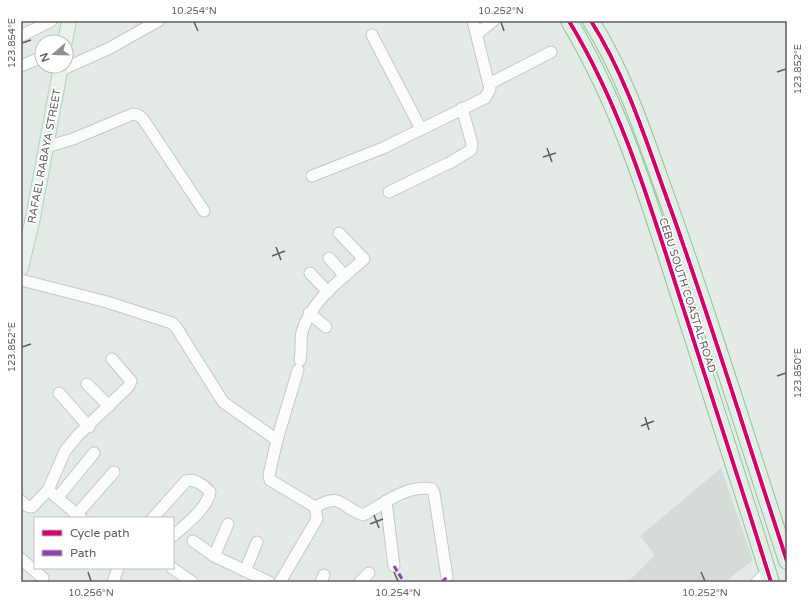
<svg xmlns="http://www.w3.org/2000/svg" width="808" height="603" viewBox="0 0 808 603" font-family="'Varela Round',sans-serif">
<style>
.industrial{fill:#d5dcd8}
.lines{fill:none;stroke-linecap:round;stroke-linejoin:round}
.minor-casing{stroke:#c6c7c7;stroke-width:13}
.major-casing{stroke:#b1d4bd;stroke-width:16}
.highway-casing{stroke:#92c2a0;stroke-width:18}
.minor{stroke:#fbfcfb;stroke-width:11}
.major{stroke:#e7f2eb;stroke-width:14}
.highway{stroke:#e0eee4;stroke-width:16}
.quiet{stroke:#8e44ad;stroke-width:3;stroke-dasharray:6 3;stroke-linecap:butt}
.cycleway-casing{stroke:#fff;stroke-width:6}
.cycleway{stroke:#d6006c;stroke-width:4}
.ticks{fill:none;stroke:#635a62;stroke-width:1.5}
.labels{text-anchor:middle;stroke-width:3.5;stroke-linejoin:round;paint-order:stroke}
.street-label{font-size:11px;fill:#635a62;stroke:#fff}
.neatline{fill:none;stroke:#635a62;stroke-width:1.5}
.ticks-label{font-size:10px;text-anchor:middle;fill:#635a62}
</style>
<rect width="100%" height="100%" fill="#e4ebe7"/>
<!-- industrial -->
<path class="industrial" d="M 721,468 L 753,560 L 725,582 L 629,581 L 655,555 L 640,536 Z"/>
<g class="lines">
<defs>
<g id="minor">
<path d="M 477,34 L 493,21"/>
<path d="M 372,35 L 421,129"/>
<path d="M 21,36 L 51,21"/>
<path d="M 21,66 L 42,57"/>
<path d="M 61,70 L 110,48 L 158,21"/>
<path d="M 489,84 L 551,52"/>
<path d="M 46,147 L 73,139 L 133,114 L 138,115 L 143,119 L 204,211"/>
<path d="M 312,176 L 383,148 L 485,98 L 490,89 L 473,21"/>
<path d="M 389,192 L 451,162 L 471,150 L 472,144 L 462,108"/>
<path d="M 329,258 L 345,276"/>
<path d="M 310,273 L 328,292"/>
<path d="M 21,280 L 107,302 L 172,323 L 176,327 L 223,402 L 277,440"/>
<path d="M 309,313 L 326,327"/>
<path d="M 300,360 C 302,351 300,341 302,332 C 312,299 340,281 364,259 L 339,233"/>
<path d="M 298,370 L 277,440 L 269,475 L 270,480 L 315,507 C 342,492 339,506 363,515 C 384,504 407,484 432,489 L 434,493 L 447,577"/>
<path d="M 87,384 L 109,406"/>
<path d="M 59,393 L 89,427"/>
<path d="M 53,494 L 81,518"/>
<path d="M 58,497 L 94,453"/>
<path d="M 21,501 L 27,506 L 32,507 L 48,490 L 65,451 L 78,435 L 129,386 L 131,381 L 112,359"/>
<path d="M 386,501 L 394,566"/>
<path d="M 77,514 L 114,472"/>
<path d="M 153,518 L 186,481 C 194,478 204,485 210,492 C 207,509 185,525 173,536"/>
<path d="M 193,541 L 214,556 L 269,582"/>
<path d="M 214,556 L 228,524"/>
<path d="M 21,559 L 43,578"/>
<path d="M 172,568 L 192,582"/>
<path d="M 245,571 L 257,542"/>
<path d="M 113,582 L 118,568"/>
<path d="M 280,582 L 317,519 L 315,507"/>
<path d="M 321,582 L 324,575"/>
<path d="M 360,582 L 369,573"/>
<path d="M 757,582 L 768,571"/>
</g>
<g id="major">
<path d="M 65,42 L 69,21"/>
<path d="M 21,268 L 33,218 L 61,66"/>
</g>
<g id="highway">
<path d="M 569,21 C 620,105 649,201 679,295 C 710,390 741,486 771,582"/>
<path d="M 591,21 C 627,78 647,144 670,207 C 712,324 748,443 787,561"/>
</g>
</defs>
<!-- minor casing -->
<use href="#minor" class="minor-casing"/>
<!-- major casing -->
<use href="#major" class="major-casing"/>
<!-- highway casing -->
<use href="#highway" class="highway-casing"/>
<!-- minor -->
<use href="#minor" class="minor"/>
<!-- major -->
<use href="#major" class="major"/>
<!-- highway -->
<use href="#highway" class="highway"/>
<!-- quiet -->
<g class="quiet">
<path d="M 394,566 L 404,582"/>
<path d="M 442,582 L 447,577"/>
</g>
<defs>
<g id="cycleway">
<path d="M 569,21 C 620,105 649,201 679,295 C 710,390 741,486 771,582"/>
<path d="M 591,21 C 627,78 647,144 670,207 C 712,324 748,443 787,561"/>
</g>
</defs>
<!-- cycleway casing -->
<use href="#cycleway" class="cycleway-casing"/>
<!-- cycleway -->
<use href="#cycleway" class="cycleway"/>
</g>
<!-- ticks -->
<path class="ticks" d="M 194,22 L 198,31M 501,22 L 504,31M 22,43 L 31,40M 777,72 L 786,69M 547,148 L 552,162M 543,157 L 556,153M 276,247 L 281,260M 272,256 L 285,251M 22,347 L 31,344M 777,376 L 786,373M 645,417 L 649,430M 641,426 L 654,421M 374,515 L 379,528M 370,524 L 383,519M 88,572 L 91,581M 394,572 L 398,581M 701,572 L 705,581"/>
<g class="labels">
<!-- street labels -->
<g class="street-label">
<text transform="translate(44 156) rotate(-79)" y="4">RAFAEL RABAYA STREET</text>
<text transform="translate(688 295) rotate(72)" y="4">CEBU SOUTH COASTAL ROAD</text>
</g>
</g>
<!-- border -->
<rect width="808" height="603" fill="none" stroke="#ffffff" stroke-width="44"/>
<!-- legend -->
<rect x="34" y="517" width="140" height="52" fill="#ffffff" stroke="#c1bdc0"/>
<rect x="42" y="530" width="20" height="6" fill="#d6006c" stroke="#c1bdc0"/>
<text x="70" y="537" font-size="12" fill="#635a62">Cycle path</text>
<rect x="42" y="550" width="20" height="6" fill="#8e44ad" stroke="#c1bdc0"/>
<text x="70" y="557" font-size="12" fill="#635a62">Path</text>
<!-- north arrow -->
<g transform="translate(54 54) rotate(250)"><circle r="19" fill="#ffffff" stroke="#c1bdc0"/>
<path d="M0-3L7 15L0 10L-7 15Z" fill="#908d91"/>
<text y="-6" font-size="11" font-weight="bold" text-anchor="middle" fill="#635a62">N</text>
</g>
<rect x="22" y="22" width="764" height="559" class="neatline"/>
<g class="ticks-label">
<text x="194" y="14">10.254°N</text>
<text x="501" y="14">10.252°N</text>
<text transform="translate(11 43) rotate(-90)" y="4">123.854°E</text>
<text transform="translate(797 69) rotate(-90)" y="4">123.852°E</text>
<text transform="translate(11 347) rotate(-90)" y="4">123.852°E</text>
<text transform="translate(797 373) rotate(-90)" y="4">123.850°E</text>
<text x="91" y="596">10.256°N</text>
<text x="398" y="596">10.254°N</text>
<text x="705" y="596">10.252°N</text>
</g>
</svg>
